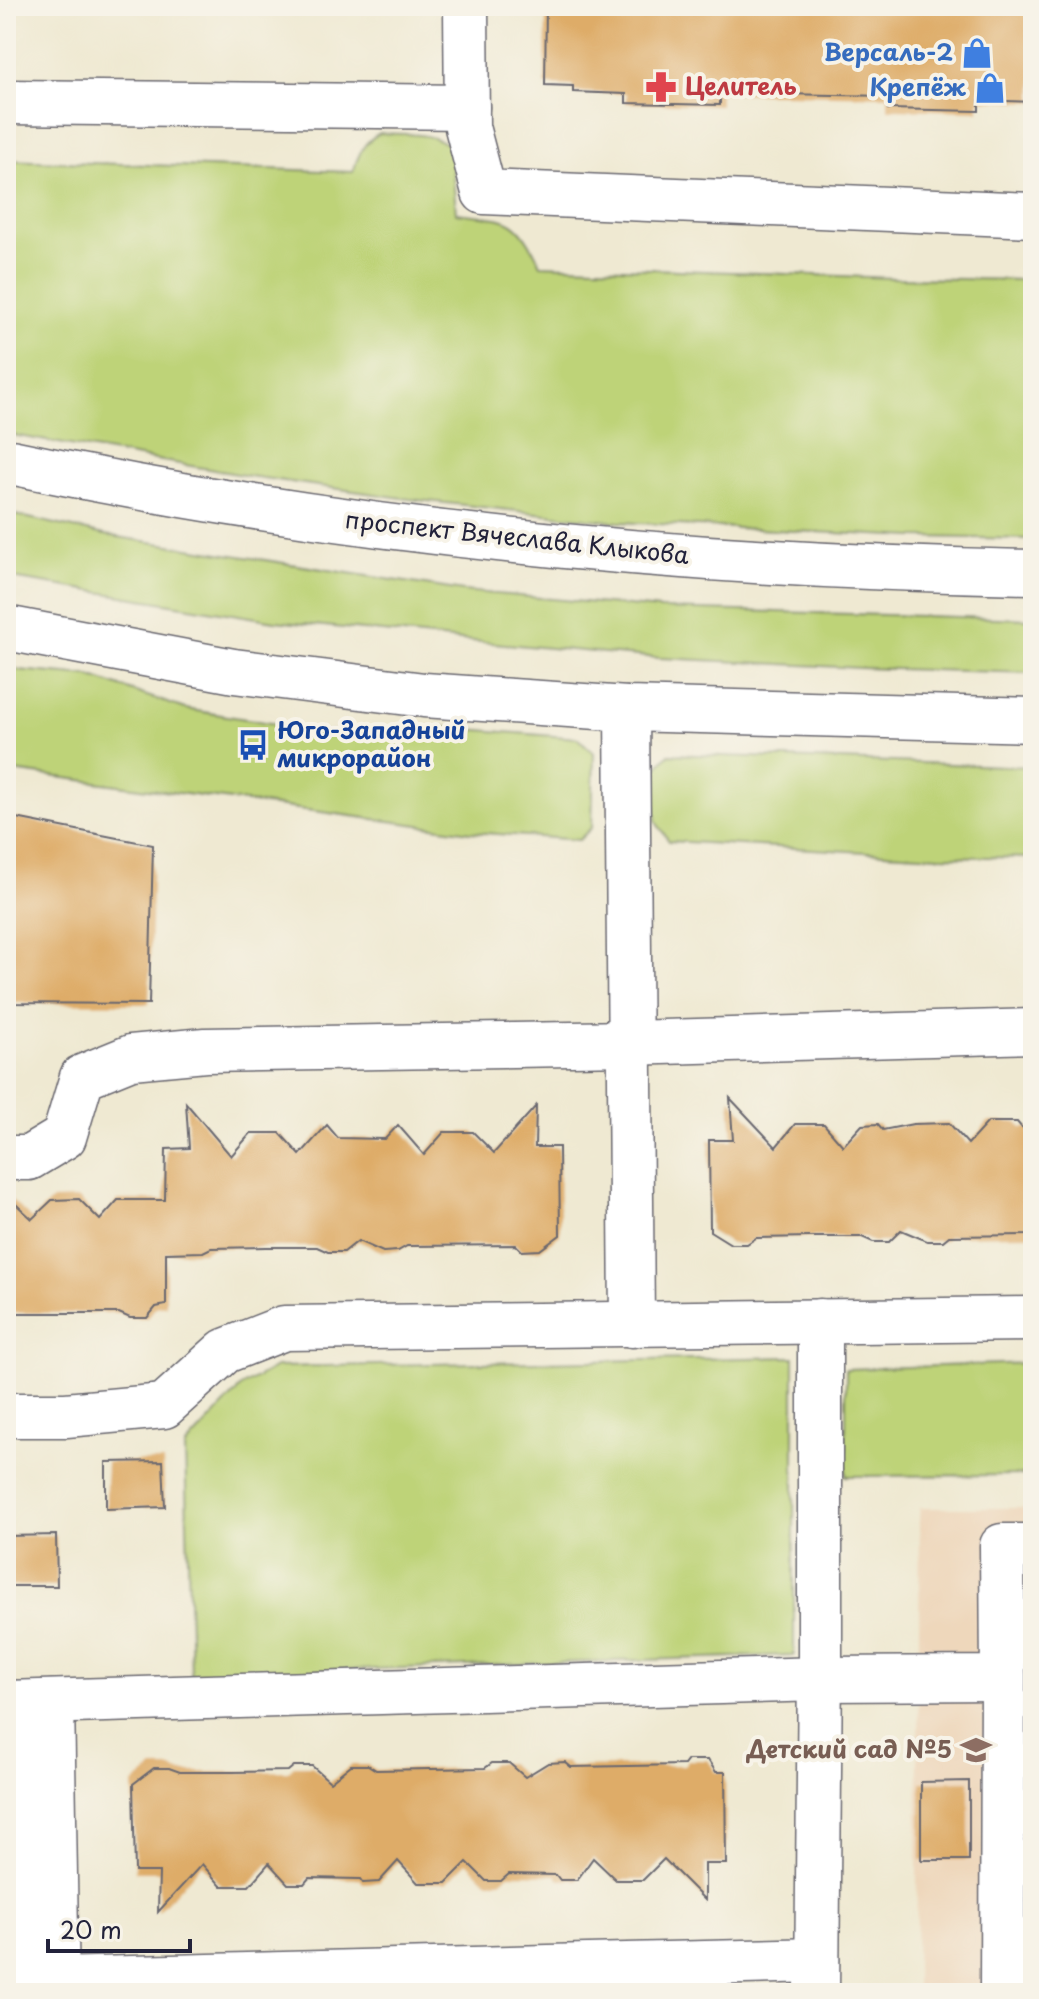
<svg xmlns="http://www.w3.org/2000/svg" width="1039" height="1999" viewBox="0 0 1039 1999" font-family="'Playpen Sans',sans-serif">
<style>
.built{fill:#eed7bb}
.green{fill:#bed378;stroke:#707a5a;stroke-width:2}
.building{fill:#deac67}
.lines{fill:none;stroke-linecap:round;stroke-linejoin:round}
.minor-casing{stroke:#6a6870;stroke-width:47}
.major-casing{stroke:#6a6870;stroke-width:47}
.minor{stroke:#fff;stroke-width:44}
.major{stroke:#fff;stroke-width:44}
.labels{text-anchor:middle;stroke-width:8;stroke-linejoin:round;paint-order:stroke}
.shop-label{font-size:24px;font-weight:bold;fill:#366cbe;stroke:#f7f3e8;text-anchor:end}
.health-label{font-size:24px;font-weight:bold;fill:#be3a42;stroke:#f7f3e8;text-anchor:start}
.street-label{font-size:24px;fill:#22223b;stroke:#f7f3e8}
.transit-label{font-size:24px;font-weight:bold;fill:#164399;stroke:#f7f3e8;text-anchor:start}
.education-label{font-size:24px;font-weight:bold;fill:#785e54;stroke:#f7f3e8;text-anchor:end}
</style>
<rect width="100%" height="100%" fill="#f7f3e8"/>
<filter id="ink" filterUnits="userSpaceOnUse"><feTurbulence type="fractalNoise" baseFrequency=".0125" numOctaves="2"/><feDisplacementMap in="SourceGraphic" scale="16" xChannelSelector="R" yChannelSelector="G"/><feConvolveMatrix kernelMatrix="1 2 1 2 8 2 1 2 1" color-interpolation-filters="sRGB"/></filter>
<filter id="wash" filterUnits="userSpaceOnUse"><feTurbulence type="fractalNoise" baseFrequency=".006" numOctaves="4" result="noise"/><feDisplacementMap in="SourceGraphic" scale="32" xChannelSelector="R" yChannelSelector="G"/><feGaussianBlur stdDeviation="1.8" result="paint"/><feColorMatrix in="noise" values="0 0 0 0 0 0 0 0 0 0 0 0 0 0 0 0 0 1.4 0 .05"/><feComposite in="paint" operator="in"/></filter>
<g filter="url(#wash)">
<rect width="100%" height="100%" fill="#efe9d2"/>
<!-- built -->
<path class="built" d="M 920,1508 L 1033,1508 L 1033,1993 L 916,1993 Z"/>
<!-- green -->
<g class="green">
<path d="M 380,133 C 403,135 435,131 451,148 L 456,213 C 510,220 515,213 541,265 L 894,278 L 1033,280 L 1033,539 L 914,537 L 618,522 L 409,499 L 249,476 L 6,434 L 6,160 L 353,172 C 359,153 363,142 380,133 Z"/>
<path d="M 6,513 L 105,535 L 463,591 L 661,609 L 1033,619 L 1033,673 L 860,668 L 660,658 L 471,641 L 275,621 L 6,577 Z"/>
<path d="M 6,669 L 89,676 L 185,709 L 326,732 L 441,727 L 578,738 L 594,753 L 592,827 L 579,840 L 471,832 L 6,770 Z"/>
<path d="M 669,754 L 1033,767 L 1033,858 L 939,856 L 669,841 L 656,822 L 652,773 Z"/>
<path d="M 794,1357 L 794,1655 L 191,1675 L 185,1447 L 241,1387 L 276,1367 Z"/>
<path d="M 1033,1363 L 1033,1475 L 846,1476 L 846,1369 Z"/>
</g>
<g id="blocks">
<!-- building -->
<g class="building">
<path d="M 546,6 L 1033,6 L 1033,102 L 979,100 L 979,111 L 888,109 L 888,96 L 720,93 L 720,105 L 626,103 L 626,94 L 573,92 L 573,86 L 545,85 Z"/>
<path d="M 6,816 L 153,845 L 149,1004 L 6,1003 Z"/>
<path d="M 730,1098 L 776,1147 L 795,1124 L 824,1124 L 843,1146 L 862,1125 L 878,1124 L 883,1130 L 913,1124 L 949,1123 L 968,1144 L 988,1122 L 1017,1122 L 1022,1128 L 1033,1127 L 1033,1232 L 1031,1235 L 949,1236 L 943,1241 L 927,1241 L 901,1230 L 889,1242 L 873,1242 L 862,1237 L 810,1237 L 756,1238 L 747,1244 L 731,1244 L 710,1231 L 709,1140 L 733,1140 Z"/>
<path d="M 186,1103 L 231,1156 L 251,1133 L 280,1133 L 300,1155 L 327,1125 L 338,1138 L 385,1139 L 398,1125 L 424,1155 L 444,1132 L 473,1132 L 494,1153 L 536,1106 L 535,1147 L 559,1147 L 560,1235 L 540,1250 L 522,1251 L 516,1245 L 407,1246 L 398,1251 L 383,1252 L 358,1241 L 344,1252 L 328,1252 L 317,1247 L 266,1247 L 211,1248 L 203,1252 L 166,1253 L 166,1305 L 156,1307 L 147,1318 L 130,1318 L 119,1313 L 6,1313 L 6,1195 L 32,1219 L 52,1200 L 79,1199 L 100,1220 L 118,1200 L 165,1200 L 166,1149 L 189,1148 Z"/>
<path d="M 163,1461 L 165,1507 L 106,1509 L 106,1462 Z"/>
<path d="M 56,1535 L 57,1586 L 6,1586 L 6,1536 Z"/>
<path d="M 688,1760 L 708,1760 L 716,1772 L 725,1772 L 726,1864 L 705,1864 L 705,1900 L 664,1859 L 643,1880 L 616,1880 L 593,1858 L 577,1880 L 560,1880 L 556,1875 L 509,1874 L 501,1881 L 486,1881 L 467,1862 L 446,1883 L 418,1883 L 398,1861 L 379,1882 L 363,1883 L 360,1879 L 309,1878 L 304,1884 L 288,1884 L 269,1863 L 249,1886 L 221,1886 L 202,1864 L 158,1912 L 159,1872 L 135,1872 L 133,1784 L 154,1768 L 169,1768 L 180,1772 L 232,1772 L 288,1771 L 294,1766 L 312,1766 L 330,1782 L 351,1765 L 368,1765 L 376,1770 L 485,1768 L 492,1763 L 509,1763 L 525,1777 L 548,1763 L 565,1762 L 571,1767 L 684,1765 Z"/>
<path d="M 969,1781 L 969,1860 L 921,1860 L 921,1782 Z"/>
</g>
</g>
</g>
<g filter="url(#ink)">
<use href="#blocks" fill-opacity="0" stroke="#6a6870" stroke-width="2"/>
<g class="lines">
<defs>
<g id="minor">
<path d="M 466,6 L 467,127 L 484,192 L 1033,215"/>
<path d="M 6,102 L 467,107"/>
<path d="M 627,709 L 632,1325"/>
<path d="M 6,1158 L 29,1158 L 64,1137 L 82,1077 L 131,1057 L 205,1050 L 629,1043 L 1033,1031"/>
<path d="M 6,1415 L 66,1415 L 164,1406 L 225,1351 L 284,1328 L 1033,1319"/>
<path d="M 52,1702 L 57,1993"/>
<path d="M 6,1703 L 820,1679 L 1003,1678 L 1002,1546 L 1033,1546"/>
<path d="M 14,1703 L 15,1993"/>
<path d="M 57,1980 L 817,1960"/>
<path d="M 817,1993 L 820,1663 L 820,1321"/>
<path d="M 1002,1993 L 1003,1678"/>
</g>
<g id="major">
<path d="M 6,461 C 343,533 689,566 1033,572"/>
<path d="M 6,628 L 234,671 L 424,695 L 627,709 L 1033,720"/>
</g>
</defs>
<!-- minor casing -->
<use href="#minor" class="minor-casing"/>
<!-- major casing -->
<use href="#major" class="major-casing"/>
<!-- minor -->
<use href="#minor" class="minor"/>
<!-- major -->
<use href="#major" class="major"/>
</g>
</g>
<!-- icons -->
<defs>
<symbol id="shop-bare" viewBox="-9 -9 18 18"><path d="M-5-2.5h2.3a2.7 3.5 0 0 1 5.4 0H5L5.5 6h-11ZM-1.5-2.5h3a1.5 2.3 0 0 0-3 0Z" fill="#3f7fe0" stroke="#f7f3e8" stroke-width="2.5" paint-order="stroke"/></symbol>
<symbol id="pharmacy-bare" viewBox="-9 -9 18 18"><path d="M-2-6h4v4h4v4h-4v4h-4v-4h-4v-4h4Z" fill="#e0444e" stroke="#f7f3e8" stroke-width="2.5" paint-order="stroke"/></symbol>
<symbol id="bus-bare" viewBox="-9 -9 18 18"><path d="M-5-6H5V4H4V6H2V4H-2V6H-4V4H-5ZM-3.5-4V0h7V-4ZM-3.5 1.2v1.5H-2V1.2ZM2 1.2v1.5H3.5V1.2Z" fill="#1a4fb4" stroke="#f7f3e8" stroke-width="2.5" paint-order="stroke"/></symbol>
<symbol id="school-bare" viewBox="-9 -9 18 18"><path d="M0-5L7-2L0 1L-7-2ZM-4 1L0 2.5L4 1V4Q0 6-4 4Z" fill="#8d6e63" stroke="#f7f3e8" stroke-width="2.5" paint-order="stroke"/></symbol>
</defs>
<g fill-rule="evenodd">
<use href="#shop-bare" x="955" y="31" width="44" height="44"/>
<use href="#pharmacy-bare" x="639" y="65" width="44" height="44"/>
<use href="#shop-bare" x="968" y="66" width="44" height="44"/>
<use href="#bus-bare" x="231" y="723" width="44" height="44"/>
<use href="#school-bare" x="954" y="1728" width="44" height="44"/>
</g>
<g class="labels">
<!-- shop labels -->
<g class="shop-label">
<text x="953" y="61">Версаль-2</text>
<text x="966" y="96">Крепёж</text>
</g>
<!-- health labels -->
<g class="health-label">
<text x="685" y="95">Целитель</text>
</g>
<!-- street labels -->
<g class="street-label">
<text transform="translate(517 538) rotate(6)" y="8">проспект Вячеслава Клыкова</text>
</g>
<!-- transit labels -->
<g class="transit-label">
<text x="277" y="739">Юго-Западный<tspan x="277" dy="28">микрорайон</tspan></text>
</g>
<!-- education labels -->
<g class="education-label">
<text x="952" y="1758">Детский сад №5</text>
</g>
</g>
<!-- margin -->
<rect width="1039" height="1999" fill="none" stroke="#f7f3e8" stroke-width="32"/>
<!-- scale -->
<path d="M48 1939v12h142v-12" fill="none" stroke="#22223b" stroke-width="4"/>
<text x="60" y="1939" font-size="24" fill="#22223b" stroke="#f7f3e8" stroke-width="6" paint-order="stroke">20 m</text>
</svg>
